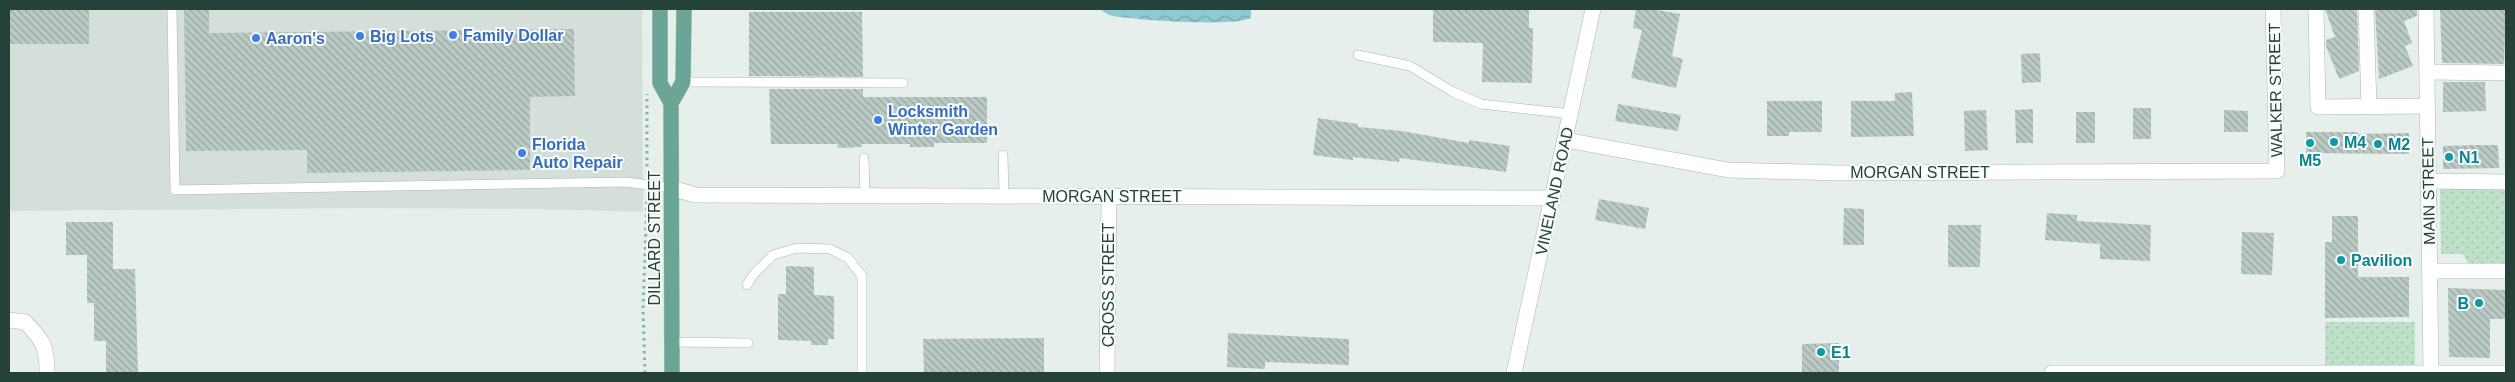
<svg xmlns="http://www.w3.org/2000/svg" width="2515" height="382" viewBox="0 0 2515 382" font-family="Helvetica,sans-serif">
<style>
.built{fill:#d4dfda}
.park{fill:url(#park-dots)}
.water{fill:url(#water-waves)}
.building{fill:url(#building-back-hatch)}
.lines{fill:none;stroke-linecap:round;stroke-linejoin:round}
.lane-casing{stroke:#a8b8b2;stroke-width:10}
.street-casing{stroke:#a8b8b2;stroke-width:16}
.secondary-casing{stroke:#a4bbb3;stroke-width:16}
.primary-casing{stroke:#c2cac8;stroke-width:16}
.path{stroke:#86b3a5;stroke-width:3;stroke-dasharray:2.5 4;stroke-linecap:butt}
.lane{stroke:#fff;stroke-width:9}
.street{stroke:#fff;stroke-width:15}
.secondary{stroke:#fff;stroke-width:15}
.primary{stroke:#6aa596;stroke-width:15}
.shop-dot{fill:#3f7fe0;stroke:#f7fbf9;stroke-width:2}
.culture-dot{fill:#0f9aa8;stroke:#f7fbf9;stroke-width:2}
.labels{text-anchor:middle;stroke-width:4;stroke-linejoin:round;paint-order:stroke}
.shop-label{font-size:16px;font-weight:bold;fill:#366cbe;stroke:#f7fbf9;text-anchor:start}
.street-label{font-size:16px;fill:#24423a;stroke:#f7fbf9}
.culture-label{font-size:16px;font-weight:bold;fill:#0d838f;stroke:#f7fbf9;text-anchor:start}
</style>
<defs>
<pattern id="park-dots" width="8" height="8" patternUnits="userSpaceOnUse" patternTransform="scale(1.25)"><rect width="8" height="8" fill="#bfe0c8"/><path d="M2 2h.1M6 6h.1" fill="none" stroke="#a4c1ad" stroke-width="1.8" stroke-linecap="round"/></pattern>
<pattern id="water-waves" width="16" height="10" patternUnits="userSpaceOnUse" patternTransform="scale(1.25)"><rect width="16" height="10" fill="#8ec9d4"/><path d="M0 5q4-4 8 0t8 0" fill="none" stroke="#74a5ad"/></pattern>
<pattern id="building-back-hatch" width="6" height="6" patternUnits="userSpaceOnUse" patternTransform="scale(1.25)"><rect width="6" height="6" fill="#bbcac4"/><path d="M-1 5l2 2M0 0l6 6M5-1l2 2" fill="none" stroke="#98a6a0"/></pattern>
</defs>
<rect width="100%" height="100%" fill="#e6efeb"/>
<!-- built -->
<path class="built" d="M 9,9 L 642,9 L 643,212 L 540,209 L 363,208 L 9,211 Z"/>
<!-- park -->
<g class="park">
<path d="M 2440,187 L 2506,189 L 2506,264 L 2468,263 L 2463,254 L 2441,254 Z"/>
<rect x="2325" y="322" width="90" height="43"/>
</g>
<!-- water -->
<path class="water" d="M 1100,9 L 1251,9 L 1251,18 C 1233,27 1136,20 1113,16 C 1108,15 1104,12 1100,9 Z"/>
<!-- building -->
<g class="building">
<rect x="9" y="9" width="80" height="35"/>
<path d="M 184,9 L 209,9 L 209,33 L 574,29 L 575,96 L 530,97 L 530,170 L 307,173 L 307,150 L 186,151 Z"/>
<path d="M 1433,9 L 1529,9 L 1529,28 L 1533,28 L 1532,83 L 1482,82 L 1483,43 L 1433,42 Z"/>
<path d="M 1636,9 L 1651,9 L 1680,14 L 1672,56 L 1683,59 L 1676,88 L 1631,78 L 1642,30 L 1633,28 Z"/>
<path d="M 2325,9 L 2357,9 L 2359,71 L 2339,79 L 2326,46 L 2326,40 L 2335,37 Z"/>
<path d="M 2375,9 L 2417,9 L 2417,16 L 2404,21 L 2412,43 L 2405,46 L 2413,66 L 2379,79 Z"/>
<path d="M 2440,9 L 2506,9 L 2504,64 L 2442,63 Z"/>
<path d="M 749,12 L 862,12 L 863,77 L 749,76 Z"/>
<path d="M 2040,53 L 2041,82 L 2022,83 L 2021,54 Z"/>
<path d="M 2443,82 L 2485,82 L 2486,111 L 2443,112 Z"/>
<path d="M 769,89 L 863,89 L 863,97 L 987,97 L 987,143 L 934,143 L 934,147 L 910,147 L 910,144 L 862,144 L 862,147 L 838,148 L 837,144 L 771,144 Z"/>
<path d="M 1912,92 L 1914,136 L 1851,137 L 1851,101 L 1895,101 L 1895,93 Z"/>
<path d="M 1767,101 L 1822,101 L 1822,132 L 1789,132 L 1789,136 L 1767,136 Z"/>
<path d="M 1618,104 L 1681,115 L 1678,131 L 1615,121 Z"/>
<rect x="2133" y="108" width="18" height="31"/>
<path d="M 2033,109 L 2033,143 L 2016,143 L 2015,110 Z"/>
<path d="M 1986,110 L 1988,150 L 1965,151 L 1964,111 Z"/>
<path d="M 2224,110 L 2248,111 L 2248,132 L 2224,132 Z"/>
<rect x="2076" y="112" width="19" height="31"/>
<path d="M 1318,118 L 1358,124 L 1358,127 L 1402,131 L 1469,143 L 1469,140 L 1510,146 L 1506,172 L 1400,158 L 1399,162 L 1353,157 L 1353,160 L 1313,155 Z"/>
<path d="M 2306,132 L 2358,132 L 2358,134 L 2409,133 L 2409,154 L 2306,153 Z"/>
<path d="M 2477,145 L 2498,145 L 2499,168 L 2443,169 L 2443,146 Z"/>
<path d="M 1599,199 L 1649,208 L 1645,229 L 1595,220 Z"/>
<path d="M 1844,208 L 1864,209 L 1864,245 L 1843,245 Z"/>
<path d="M 2047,213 L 2077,215 L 2077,221 L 2151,225 L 2150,261 L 2100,259 L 2100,244 L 2045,240 Z"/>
<path d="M 2332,216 L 2358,216 L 2358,277 L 2409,277 L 2409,317 L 2325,318 L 2325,242 L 2332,242 Z"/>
<path d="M 66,222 L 113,222 L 113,269 L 135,269 L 138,373 L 106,373 L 106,341 L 94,341 L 94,303 L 87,303 L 87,255 L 66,255 Z"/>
<path d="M 1948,225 L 1981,225 L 1980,267 L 1948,267 Z"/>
<path d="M 2242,232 L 2274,233 L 2272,275 L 2241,274 Z"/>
<path d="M 786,266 L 814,267 L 814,295 L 834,296 L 834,339 L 828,339 L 828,345 L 811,345 L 811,341 L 778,340 L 778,294 L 786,294 Z"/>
<path d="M 2448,288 L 2506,290 L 2506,319 L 2490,319 L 2490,358 L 2449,357 Z"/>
<path d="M 1228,333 L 1349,339 L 1349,365 L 1265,362 L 1265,369 L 1227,367 Z"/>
<path d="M 1044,338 L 1044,373 L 924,373 L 923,339 Z"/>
<path d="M 1839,343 L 1839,373 L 1802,373 L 1802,344 Z"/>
</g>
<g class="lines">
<defs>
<g id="lane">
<path d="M 172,9 L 175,190 L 626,182 L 672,188"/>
<path d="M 1358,55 L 1410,66 L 1453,92 L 1481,104 L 1571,114"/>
<path d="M 683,82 L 903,83"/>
<path d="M 1003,155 L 1004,196"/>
<path d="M 864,158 L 865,196"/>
<path d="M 747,285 L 753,275 L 773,255 L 797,248 L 830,249 L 848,258 L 862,276 L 862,373"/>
<path d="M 672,342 L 748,343"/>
</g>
<g id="street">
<path d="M 2316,9 L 2318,107 L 2427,106"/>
<path d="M 2366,9 L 2369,107"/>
<path d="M 2426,9 L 2431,373"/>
<path d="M 2427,72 L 2506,73"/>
<path d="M 1566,140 L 1728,170 L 1838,173 L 2277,171 L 2273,9"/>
<path d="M 2428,181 L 2506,182"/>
<path d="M 672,188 L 695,195 L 1553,198"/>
<path d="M 2430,271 L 2506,271"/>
<path d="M 9,320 L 25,322 C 44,341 47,347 47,373"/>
<path d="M 1107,373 L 1109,196"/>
<path d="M 2052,373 L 2506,373"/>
</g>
<path id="secondary" d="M 1514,373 L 1593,9"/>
<g id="primary">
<path d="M 660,9 L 660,83 L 671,103 L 672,373"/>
<path d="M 671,103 L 683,82 L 684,9"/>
</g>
</defs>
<!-- lane casing -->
<use href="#lane" class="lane-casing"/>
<!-- street casing -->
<use href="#street" class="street-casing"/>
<!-- secondary casing -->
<use href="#secondary" class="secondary-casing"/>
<!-- primary casing -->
<use href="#primary" class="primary-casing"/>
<!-- path -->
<g class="path">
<path d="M 647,173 L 647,94"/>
<path d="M 645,373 L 643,309 L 647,197"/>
</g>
<!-- lane -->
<use href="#lane" class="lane"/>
<!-- street -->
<use href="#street" class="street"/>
<!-- secondary -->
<use href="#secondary" class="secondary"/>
<!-- primary -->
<use href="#primary" class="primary"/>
</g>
<!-- markers -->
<g class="shop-dot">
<circle cx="453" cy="35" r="5"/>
<circle cx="360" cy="36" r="5"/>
<circle cx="256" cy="38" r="5"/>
<circle cx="878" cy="120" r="5"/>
<circle cx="522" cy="153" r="5"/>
</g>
<g class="culture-dot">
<circle cx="2334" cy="142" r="5"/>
<circle cx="2310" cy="143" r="5"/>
<circle cx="2378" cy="144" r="5"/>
<circle cx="2449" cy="157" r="5"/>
<circle cx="2341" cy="260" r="5"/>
<circle cx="2479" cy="303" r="5"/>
<circle cx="1821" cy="352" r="5"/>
</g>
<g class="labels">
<!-- shop labels -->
<g class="shop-label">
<text x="463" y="41">Family Dollar</text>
<text x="370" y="42">Big Lots</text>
<text x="266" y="44">Aaron's</text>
<text x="888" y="117">Locksmith<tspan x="888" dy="18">Winter Garden</tspan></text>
<text x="532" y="150">Florida<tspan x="532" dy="18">Auto Repair</tspan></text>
</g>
<!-- street labels -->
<g class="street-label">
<text transform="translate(2275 90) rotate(-91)" y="6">WALKER STREET</text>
<text x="1920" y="178">MORGAN STREET</text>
<text transform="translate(1554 191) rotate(-78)" y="6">VINELAND ROAD</text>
<text transform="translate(2428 191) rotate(-91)" y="6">MAIN STREET</text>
<text x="1112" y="202">MORGAN STREET</text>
<text transform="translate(654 238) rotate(-90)" y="6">DILLARD STREET</text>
<text transform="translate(1108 285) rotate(-90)" y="6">CROSS STREET</text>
</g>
<!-- culture labels -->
<g class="culture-label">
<text x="2344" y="148">M4</text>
<text x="2388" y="150">M2</text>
<text x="2459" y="163">N1</text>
<text x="2310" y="166" text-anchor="middle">M5</text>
<text x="2351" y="266">Pavilion</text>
<text x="2469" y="309" text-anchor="end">B</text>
<text x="1831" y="358">E1</text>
</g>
</g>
<!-- border -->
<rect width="2515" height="382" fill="none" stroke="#24423a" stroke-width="20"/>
</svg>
